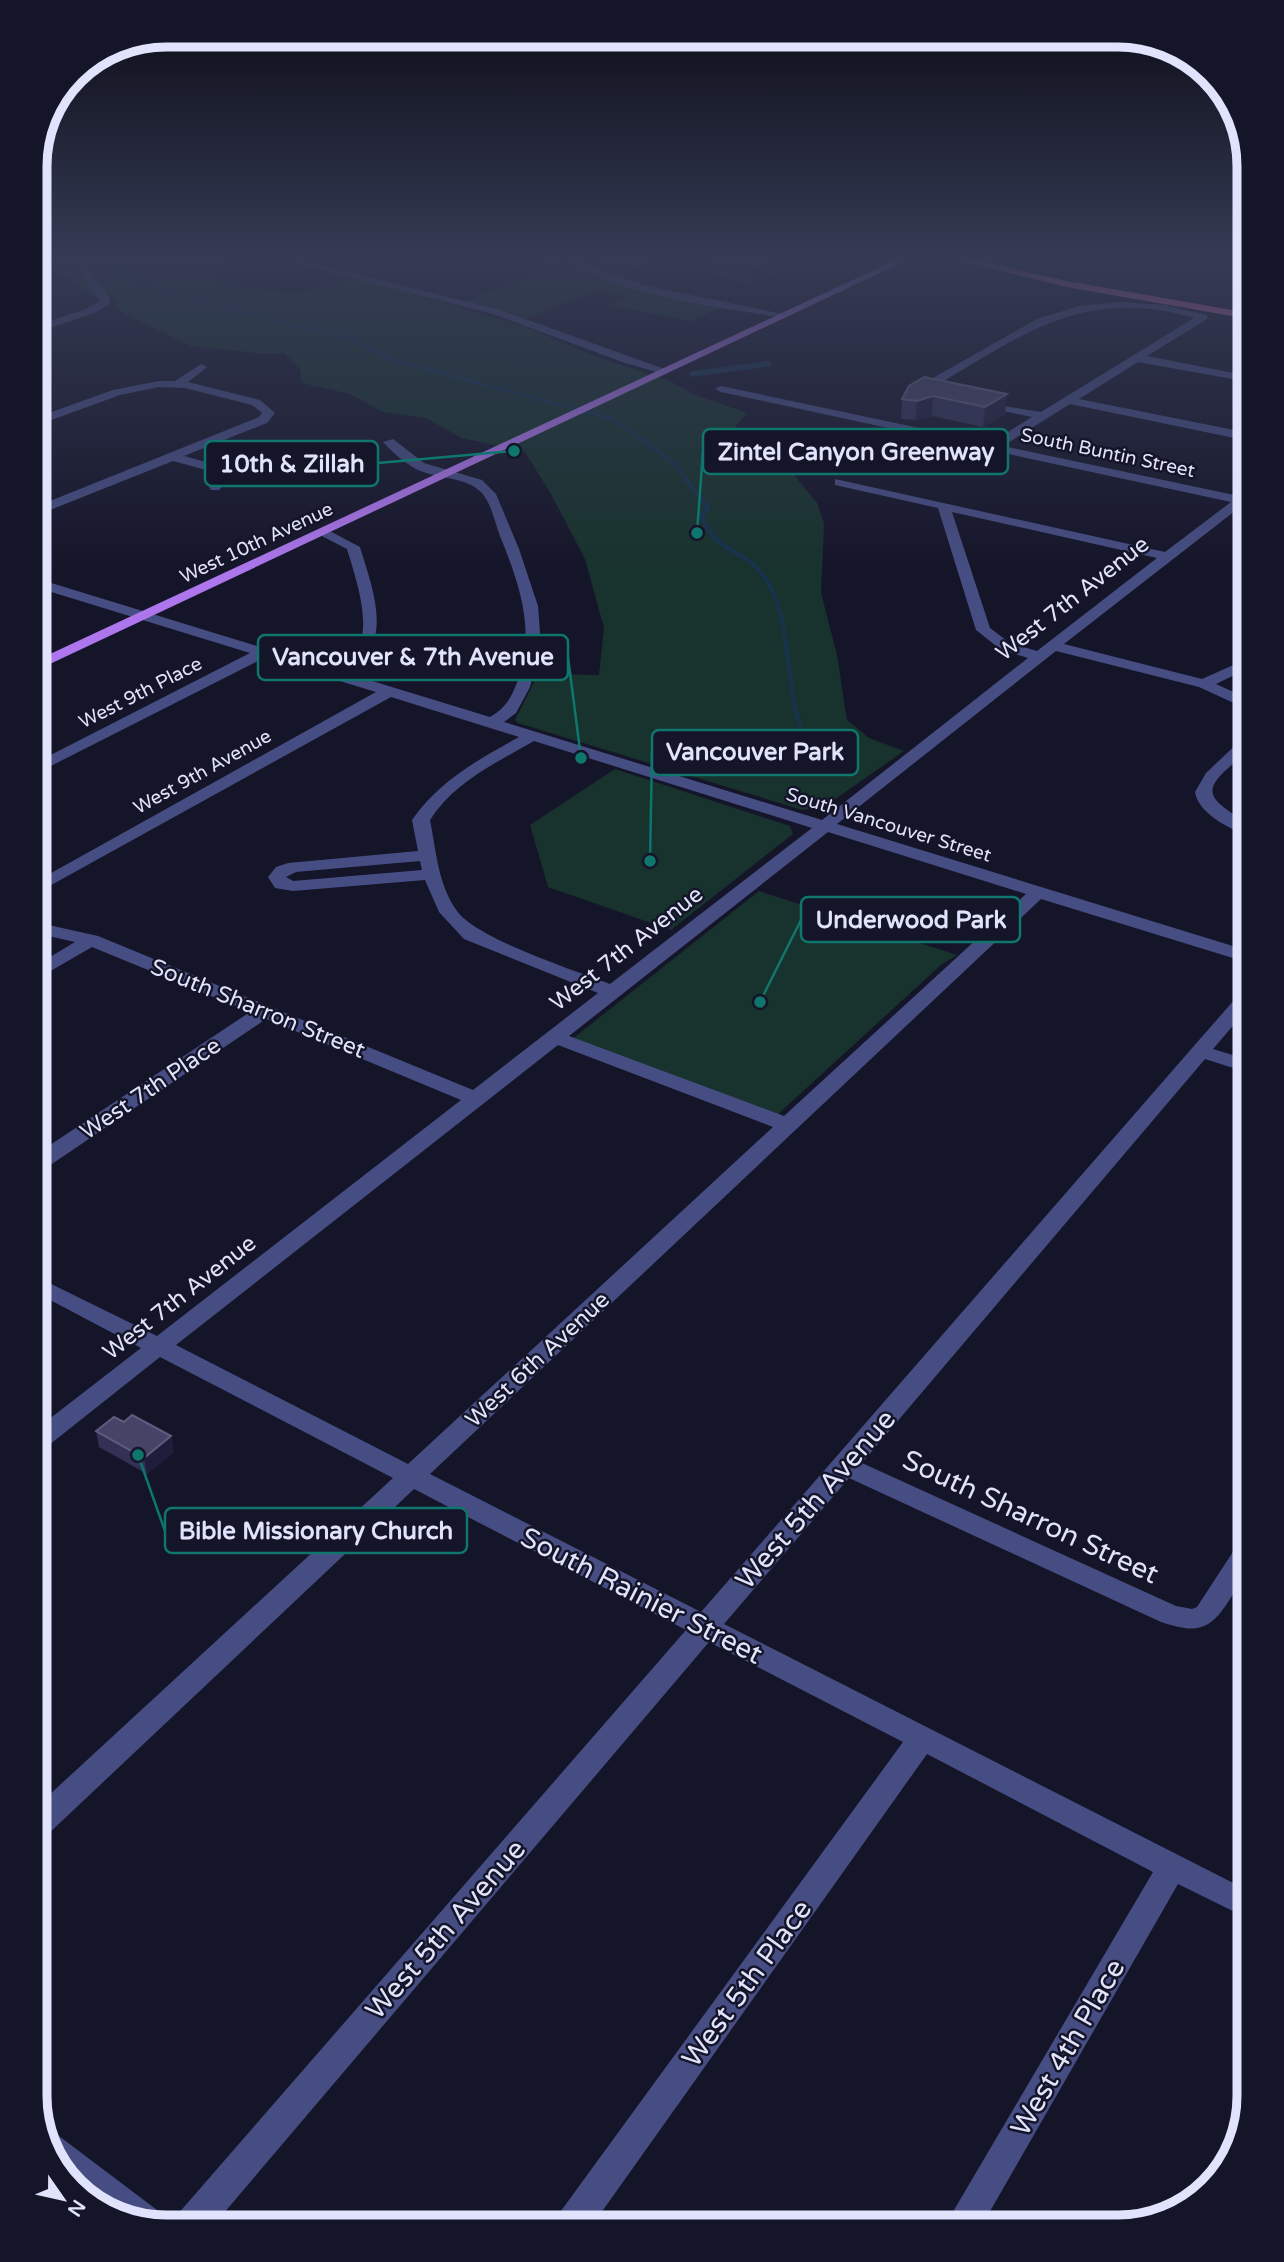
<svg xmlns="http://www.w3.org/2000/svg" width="1284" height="2262" viewBox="0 0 1284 2262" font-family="'Varela Round',sans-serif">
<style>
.green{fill:#18322d}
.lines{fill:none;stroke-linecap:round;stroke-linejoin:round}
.stream-far1{stroke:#17324b;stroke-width:3.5}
.stream{stroke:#17324b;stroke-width:4.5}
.canal{fill:#17324b;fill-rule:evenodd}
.minor{fill:#464d82;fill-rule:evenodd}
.major{fill:#ad76ec;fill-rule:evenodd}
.highway{fill:#eb6cbd;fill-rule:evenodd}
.wall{fill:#323055}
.shaded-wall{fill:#1f1d3c}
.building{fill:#454366;stroke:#5d5c7e;stroke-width:2}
.labels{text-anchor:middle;stroke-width:5;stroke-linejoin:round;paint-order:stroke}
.far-street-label{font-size:19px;fill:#e1e2fb;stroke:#151529}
.street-label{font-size:23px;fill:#e1e2fb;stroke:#151529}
.near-street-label{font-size:28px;fill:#e1e2fb;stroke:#151529}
.rim{fill:none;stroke:#e1e2fb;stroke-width:9}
.leader{fill:none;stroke:#0f766e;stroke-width:2.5}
.callout-dot{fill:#0f766e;stroke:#151529;stroke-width:2.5}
.callout{fill:#151529;stroke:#0f766e;stroke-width:2.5}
.callout-label{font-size:24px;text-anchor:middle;font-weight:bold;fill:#e1e2fb}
</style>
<rect width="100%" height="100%" fill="#151529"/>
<!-- green -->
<g class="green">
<path d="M 35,256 C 93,256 162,248 217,262 L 212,269 L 213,276 L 226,284 L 278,292 L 306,292 L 353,278 L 381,285 L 524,326 L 594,356 L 670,381 L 693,394 L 747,413 L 733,429 L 775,452 L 817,503 L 824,523 L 821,593 L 837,655 L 847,720 L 869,738 L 904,751 L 824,807 L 802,810 L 518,723 L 515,720 L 538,674 L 599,675 L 604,628 L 585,559 L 551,494 L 525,452 L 462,438 L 426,418 L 383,412 L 350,394 L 302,383 L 300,369 L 284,353 L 265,354 L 190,346 L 121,312 L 111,294 L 91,295 L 67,277 L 35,260 Z"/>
<path d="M 501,256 L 556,256 L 593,276 L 621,285 L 723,307 L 691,321 L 608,305 L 627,296 L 596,290 L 526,319 L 466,301 L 552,266 Z"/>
<path d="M 580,256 L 669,256 L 620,275 Z"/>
<path d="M 615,769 L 790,826 L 793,834 L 672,929 L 674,931 L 548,887 L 530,825 Z"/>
<path d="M 759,891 L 957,955 L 942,964 L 776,1116 L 571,1040 Z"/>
</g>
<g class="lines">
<!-- stream-far1 -->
<path class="stream-far1" d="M 108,264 L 155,290 L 209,301 L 272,320 L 349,338 L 392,360 L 613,419 L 673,462 L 687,480"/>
<!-- stream -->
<path class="stream" d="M 686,479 L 709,509 L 701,514 C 713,552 745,549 764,576 C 789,611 786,671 796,712 C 800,730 808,745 809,764"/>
<!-- canal -->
<path class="canal" d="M 767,361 L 771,362 L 771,366 L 693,377 L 688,374 L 693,371 Z"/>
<!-- minor -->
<g class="minor">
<path d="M 100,256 L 200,258 L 258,256 C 251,261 240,261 231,262 C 185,268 132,247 88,266 L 89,271 L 109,297 L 110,304 L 94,313 L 35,333 L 35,326 L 86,309 L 100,301 L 82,275 L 78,265 Z"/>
<path d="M 268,256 L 284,256 L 500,310 L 670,371 L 664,374 L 625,363 L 493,314 Z"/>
<path d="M 563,256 L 574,256 L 595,267 L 647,286 L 788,315 L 783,318 C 723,307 609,296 563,256 Z"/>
<path d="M 1121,302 L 1164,305 L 1207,315 L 1207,319 L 1147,356 L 1249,376 L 1249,382 L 1138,362 L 1079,399 L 1249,433 L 1249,441 L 1070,404 L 1003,446 L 1239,496 L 1249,490 L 1249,500 L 1064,644 L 1202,679 L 1249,658 L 1249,668 L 1216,684 L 1249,699 L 1249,710 L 1199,687 L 1056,651 L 837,824 L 1249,951 L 1249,963 L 1041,899 L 430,1474 L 701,1612 L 1193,1047 L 1242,991 L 1249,989 L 1249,1007 L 1213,1049 L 1249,1060 L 1249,1073 L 1205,1059 L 862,1463 L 1176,1606 L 1192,1609 L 1197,1607 L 1240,1541 L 1249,1538 C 1249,1572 1248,1571 1230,1599 C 1210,1631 1197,1634 1161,1622 L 849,1478 L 724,1624 L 1249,1891 L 1249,1919 L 1178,1884 L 981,2227 L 944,2227 L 1153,1872 L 927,1754 L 591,2227 L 553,2227 L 558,2215 L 903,1742 L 709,1642 L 212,2227 L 172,2227 L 177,2215 L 686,1630 L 414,1489 L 46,1836 L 35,1840 L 35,1808 L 393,1478 L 160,1357 L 44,1449 L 35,1452 L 35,1430 L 141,1348 L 35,1292 L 35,1276 L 157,1336 L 461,1100 L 266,1019 L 43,1170 L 35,1171 L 35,1155 L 250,1012 L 92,947 L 35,980 L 35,966 L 75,942 L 35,933 L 35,922 L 98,936 L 473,1090 L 598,993 L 464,939 L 439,912 L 425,880 L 293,891 L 275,888 L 268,877 L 276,867 L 288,863 L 418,851 L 412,820 C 440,780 478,760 519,737 L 391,697 L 35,894 L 35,882 L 376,692 L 264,658 L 35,774 L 35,763 L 250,653 L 35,587 L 35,578 L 332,669 C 339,665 349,660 355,653 C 374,628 355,576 347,549 L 314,532 L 321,528 L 326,529 L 360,547 C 373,591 396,645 346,673 L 490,717 C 505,709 512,697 518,680 C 536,630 519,583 500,536 C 495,523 491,502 481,492 C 464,476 436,479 416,469 C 405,463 391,451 383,442 L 393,439 L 424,463 L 482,480 L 496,494 L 519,549 L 538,606 L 541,646 L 530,687 L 516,713 L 504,722 L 822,820 L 1028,658 L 1000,649 L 976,630 L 938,508 L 835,485 L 835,479 L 1165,552 L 1231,502 L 721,392 L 715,389 L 721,386 L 990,443 L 1032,417 L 974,405 L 974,401 L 1041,412 L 1194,318 C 1082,286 1023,335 932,388 L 937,391 L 937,395 L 929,395 L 919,390 L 919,386 L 1037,319 L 1079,306 ZM 952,512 L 1157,558 L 1037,651 L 1010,643 L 990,628 ZM 534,741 L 812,828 L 610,984 C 574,970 477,939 457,911 C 438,885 436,850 430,820 C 454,782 496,763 534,741 ZM 828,832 L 1026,894 L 784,1116 L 569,1036 ZM 420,861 L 422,870 L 293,881 L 286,877 L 296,872 ZM 558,1045 L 773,1127 L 408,1464 L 176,1345 Z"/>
<path d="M 201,364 L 207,367 L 205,369 L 188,382 L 260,400 L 275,413 L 267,423 L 184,456 L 231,469 L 234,474 L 219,490 L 211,490 L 209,487 L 221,474 L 173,461 L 35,516 L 35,507 L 259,417 L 262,413 L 252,405 L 185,388 L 159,387 L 120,395 L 35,426 L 35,418 L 113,390 L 159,381 L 175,381 Z"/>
<path d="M 1249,736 L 1249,750 C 1207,786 1194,793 1249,823 L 1249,835 C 1230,830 1198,813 1195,792 L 1206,773 L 1243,738 Z"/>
<path d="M 47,2131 L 59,2136 L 157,2210 L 163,2222 L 161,2227 L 96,2206 L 90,2201 L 48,2153 L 43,2132 Z"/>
</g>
<!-- major -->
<path class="major" d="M 904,256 L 916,256 L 35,671 L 35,661 Z"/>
<!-- highway -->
<path class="highway" d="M 941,256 L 957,256 L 1067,281 L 1249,313 L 1249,319 L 1067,287 Z"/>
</g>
<!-- wall -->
<g class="wall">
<path d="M 805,256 L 804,264 L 775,277 L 770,276 L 751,284 L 711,274 L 711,257 Z"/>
<path d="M 924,377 L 1005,414 L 983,427 L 932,416 L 915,420 L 901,419 L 902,399 Z"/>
<path d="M 124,1422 L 171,1436 L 174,1452 L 147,1474 L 99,1447 L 96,1431 Z"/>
</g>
<!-- shaded-wall -->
<g class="shaded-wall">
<path d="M 785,256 L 805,256 L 804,264 L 775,277 L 776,259 Z"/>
<path d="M 770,258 L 770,276 L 751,284 L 752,266 Z"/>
<path d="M 1007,394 L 1005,414 L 983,427 L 985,407 Z"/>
<path d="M 933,396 L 932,416 L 915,420 L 917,401 Z"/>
<path d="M 171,1436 L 174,1452 L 147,1474 L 144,1458 Z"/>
</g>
<!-- building -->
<g class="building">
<path d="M 714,256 L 785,256 L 776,259 L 770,258 L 752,266 L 711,257 Z"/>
<path d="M 924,377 L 1007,394 L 985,407 L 933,396 L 917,401 L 902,399 L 909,386 Z"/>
<path d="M 132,1415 L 171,1436 L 144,1458 L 96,1431 L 114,1417 L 124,1422 Z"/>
</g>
<!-- sky -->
<linearGradient id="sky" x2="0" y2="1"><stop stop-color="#0c0c17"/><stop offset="0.45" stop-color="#353b54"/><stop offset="1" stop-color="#353b54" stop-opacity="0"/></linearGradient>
<rect width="1284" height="572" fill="url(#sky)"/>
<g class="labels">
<!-- far-street labels -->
<g class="far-street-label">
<text transform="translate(1108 452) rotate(12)" y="7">South Buntin Street</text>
<text transform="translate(256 542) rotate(-25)" y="7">West 10th Avenue</text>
<text transform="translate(140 692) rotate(-27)" y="7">West 9th Place</text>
<text transform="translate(202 771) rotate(-29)" y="7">West 9th Avenue</text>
<text transform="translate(889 824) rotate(17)" y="7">South Vancouver Street</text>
</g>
<!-- street labels -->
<g class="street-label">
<text transform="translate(1072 598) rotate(-38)" y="8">West 7th Avenue</text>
<text transform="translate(626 948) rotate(-38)" y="8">West 7th Avenue</text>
<text transform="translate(258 1008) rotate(22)" y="8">South Sharron Street</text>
<text transform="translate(150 1088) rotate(-34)" y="8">West 7th Place</text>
<text transform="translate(179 1297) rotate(-38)" y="8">West 7th Avenue</text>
<text transform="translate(537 1359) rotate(-43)" y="8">West 6th Avenue</text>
</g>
<!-- near-street labels -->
<g class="near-street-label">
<text transform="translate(815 1499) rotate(-49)" y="10">West 5th Avenue</text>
<text transform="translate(1031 1516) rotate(25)" y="10">South Sharron Street</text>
<text transform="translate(642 1595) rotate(27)" y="10">South Rainier Street</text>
<text transform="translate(445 1929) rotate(-49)" y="10">West 5th Avenue</text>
<text transform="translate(746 1983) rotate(-54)" y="10">West 5th Place</text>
<text transform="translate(1067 2047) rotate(-60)" y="10">West 4th Place</text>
</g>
</g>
<!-- crop -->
<path d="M0 0H1284V2262H0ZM166 47H1118A119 119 0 0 1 1237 166V2096A119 119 0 0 1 1118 2215H166A119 119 0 0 1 47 2096V166A119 119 0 0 1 166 47Z" fill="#151529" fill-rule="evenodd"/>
<path class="rim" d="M166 47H1118A119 119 0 0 1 1237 166V2096A119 119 0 0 1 1118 2215H166A119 119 0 0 1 47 2096V166A119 119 0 0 1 166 47Z"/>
<!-- callouts -->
<path class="leader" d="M697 533L703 451M514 451L378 463M581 758L568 657M650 861L652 752M760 1002L801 920M138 1455L165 1531"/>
<g class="callout-dot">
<circle cx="697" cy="533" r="7"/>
<circle cx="514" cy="451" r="7"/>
<circle cx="581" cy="758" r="7"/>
<circle cx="650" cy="861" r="7"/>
<circle cx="760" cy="1002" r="7"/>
<circle cx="138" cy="1455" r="7"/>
</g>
<g class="callout">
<rect x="703" y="429" width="305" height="45" rx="7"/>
<rect x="205" y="441" width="173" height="45" rx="7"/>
<rect x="258" y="635" width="310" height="45" rx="7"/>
<rect x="652" y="730" width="206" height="45" rx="7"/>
<rect x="801" y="897" width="219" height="45" rx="7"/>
<rect x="165" y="1508" width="302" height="45" rx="7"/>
</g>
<g class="callout-label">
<text x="856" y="460">Zintel Canyon Greenway</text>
<text x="292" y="472">10th &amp; Zillah</text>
<text x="413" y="665">Vancouver &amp; 7th Avenue</text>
<text x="755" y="760">Vancouver Park</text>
<text x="911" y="928">Underwood Park</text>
<text x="316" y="1539">Bible Missionary Church</text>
</g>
<!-- north arrow -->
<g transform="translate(63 2199) rotate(124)" stroke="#151529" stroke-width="5" paint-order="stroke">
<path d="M0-5L12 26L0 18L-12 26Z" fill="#e1e2fb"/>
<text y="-10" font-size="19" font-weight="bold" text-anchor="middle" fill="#e1e2fb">N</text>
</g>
</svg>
